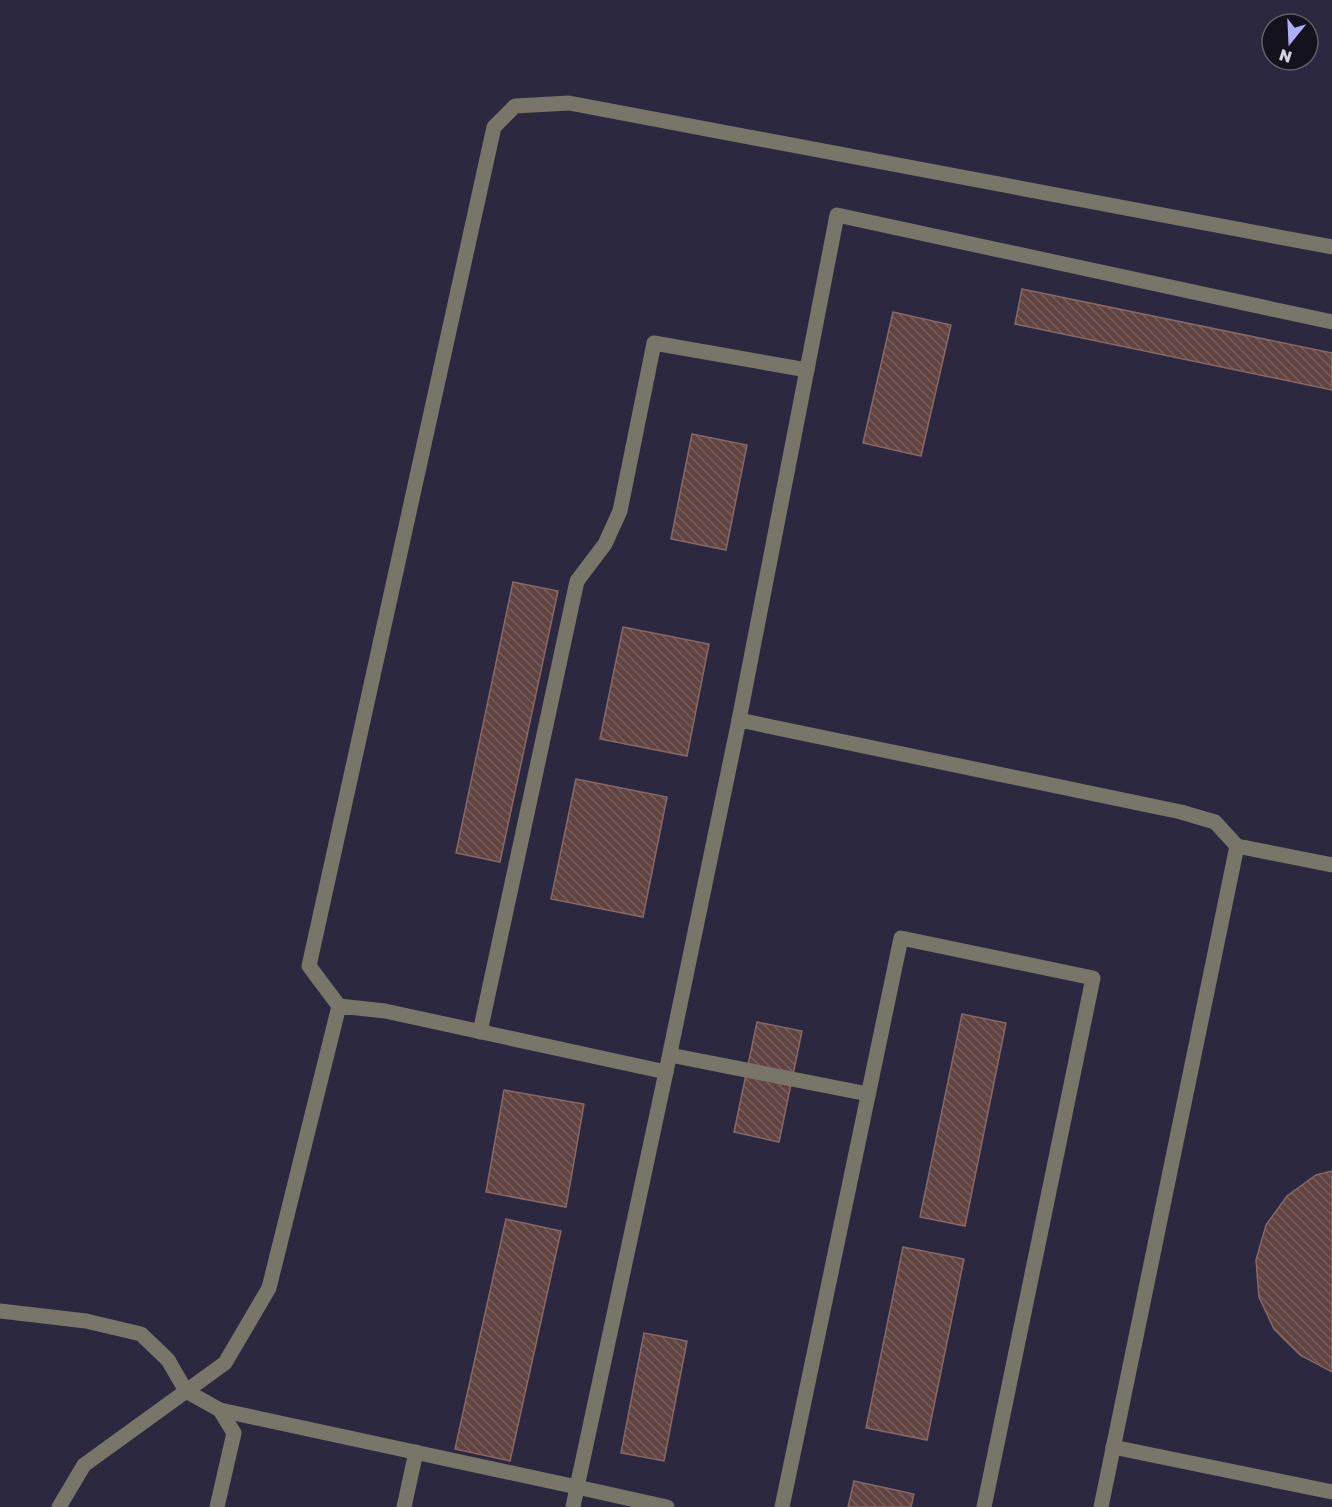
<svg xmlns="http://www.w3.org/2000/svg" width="1332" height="1507" viewBox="0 0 1332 1507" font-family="'Golos Text',sans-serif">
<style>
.building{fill:url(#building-back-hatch);stroke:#886865;stroke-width:1.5}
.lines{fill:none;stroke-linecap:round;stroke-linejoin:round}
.minor{stroke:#797569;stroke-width:15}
</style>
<defs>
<pattern id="building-back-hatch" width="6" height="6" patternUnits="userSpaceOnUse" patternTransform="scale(1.5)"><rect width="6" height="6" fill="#614441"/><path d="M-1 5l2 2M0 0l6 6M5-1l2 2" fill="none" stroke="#775e5c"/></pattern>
</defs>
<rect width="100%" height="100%" fill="#2c283f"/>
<!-- building -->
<g class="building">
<path d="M 1022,289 L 1332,353 L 1332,390 L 1015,324 Z"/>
<path d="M 893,312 L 951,325 L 921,456 L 863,443 Z"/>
<path d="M 692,434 L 747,445 L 726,550 L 671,539 Z"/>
<path d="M 513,582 L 558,591 L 500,862 L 456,853 Z"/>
<path d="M 623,627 L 709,644 L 687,756 L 600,739 Z"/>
<path d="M 576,779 L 667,797 L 643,917 L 551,899 Z"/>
<path d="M 962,1014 L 1006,1023 L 965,1226 L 920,1217 Z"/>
<path d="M 757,1022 L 802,1031 L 779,1142 L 734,1132 Z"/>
<path d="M 504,1090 L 584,1104 L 566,1207 L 486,1192 Z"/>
<path d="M 1332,1171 L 1332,1372 L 1300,1355 L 1274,1329 L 1259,1297 L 1256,1260 L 1266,1225 L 1287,1196 L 1316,1175 Z"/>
<path d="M 506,1219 L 561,1231 L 510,1461 L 455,1449 Z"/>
<path d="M 903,1247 L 964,1259 L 927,1440 L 866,1428 Z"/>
<path d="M 644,1333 L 687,1341 L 664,1461 L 621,1453 Z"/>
<path d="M 854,1481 L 914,1494 L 911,1507 L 848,1507 Z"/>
</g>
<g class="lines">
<!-- minor -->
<g class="minor">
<path d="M 739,720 L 837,215 L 1332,322"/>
<path d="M 1237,846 L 1332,865"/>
<path d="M 339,1006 L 309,966 L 494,127 L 515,106 L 569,103 L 1332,247"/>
<path d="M 480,1032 L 577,581 L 605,544 L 620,511 L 654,343 L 807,370"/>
<path d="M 670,1055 L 868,1094"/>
<path d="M 666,1072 L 739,720 L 1181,812 L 1215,822 L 1237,846 L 1101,1507"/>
<path d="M 0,1311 L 86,1321 L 141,1334 L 168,1360 L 186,1391 L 220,1410 L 234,1433 L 217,1507"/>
<path d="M 1113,1447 L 1332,1492"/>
<path d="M 59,1507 L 84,1465 L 225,1363 L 269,1288 L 339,1006 L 385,1011 L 666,1072 L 577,1487 L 220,1410"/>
<path d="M 404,1507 L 416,1452"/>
<path d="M 573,1507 L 577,1487 L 667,1507"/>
<path d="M 782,1507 L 901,938 L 1093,978 L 984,1507"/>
</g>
</g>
<!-- north arrow -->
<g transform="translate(1290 42) rotate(198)"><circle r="28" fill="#14131d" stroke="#615f6b" stroke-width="1.5"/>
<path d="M0-4.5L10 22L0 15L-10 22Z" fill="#b1adfa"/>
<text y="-9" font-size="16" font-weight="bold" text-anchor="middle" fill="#d4d2e1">N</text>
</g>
</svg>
